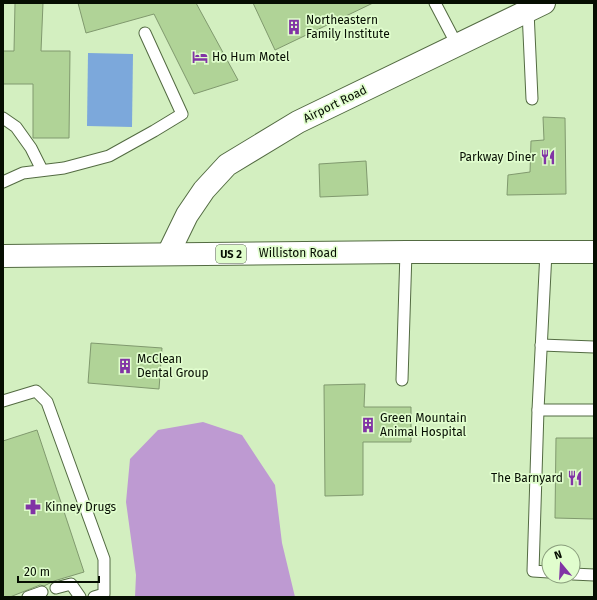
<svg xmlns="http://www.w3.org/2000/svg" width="597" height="600" viewBox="0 0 597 600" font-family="'Fira Sans',sans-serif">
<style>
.forest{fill:#be9ad2}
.water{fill:#7ca8db}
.building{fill:#b0d397;stroke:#80996e}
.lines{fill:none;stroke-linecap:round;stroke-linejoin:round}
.lane-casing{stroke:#536b42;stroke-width:13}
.street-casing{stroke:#536b42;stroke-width:24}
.primary-casing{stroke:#536b42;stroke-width:24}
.lane{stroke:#fff;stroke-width:11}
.street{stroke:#fff;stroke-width:22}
.primary{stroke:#fff;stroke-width:22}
.labels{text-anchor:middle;stroke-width:3.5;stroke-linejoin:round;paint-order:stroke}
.shield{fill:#e0fdcd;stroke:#47563f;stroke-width:1}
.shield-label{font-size:11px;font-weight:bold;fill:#060e02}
.poi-label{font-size:12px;fill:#060e02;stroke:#e0fdcd;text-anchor:start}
.street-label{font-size:12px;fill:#060e02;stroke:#e0fdcd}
</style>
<rect width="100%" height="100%" fill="#d3efc0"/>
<!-- forest -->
<path class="forest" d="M 203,422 L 242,435 L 275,485 L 282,543 L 295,597 L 135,597 L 136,575 L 126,502 L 130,459 L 158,430 Z"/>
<!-- water -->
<path class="water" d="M 88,53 L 133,54 L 132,127 L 87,126 Z"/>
<!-- building -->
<g class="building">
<path d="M 15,3 L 43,3 L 41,51 L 70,51 L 69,138 L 33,138 L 33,84 L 3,84 L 3,51 L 14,51 Z"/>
<path d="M 78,3 L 196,3 L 238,80 L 194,94 L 154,14 L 86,33 Z"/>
<path d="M 253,3 L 373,3 L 275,50 Z"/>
<path d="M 543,117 L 565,118 L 566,194 L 507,195 L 508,175 L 530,172 L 531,141 L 544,140 Z"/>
<path d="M 366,161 L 368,195 L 320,197 L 319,164 Z"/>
<path d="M 91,343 L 162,348 L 159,389 L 88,383 Z"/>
<path d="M 365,384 L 364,407 L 411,407 L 411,442 L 363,442 L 363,495 L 325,496 L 324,385 Z"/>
<path d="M 37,430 L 84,572 L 54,581 L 44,586 L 40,585 L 10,597 L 3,597 L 3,441 Z"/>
<path d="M 556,438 L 594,438 L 594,519 L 555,518 Z"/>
</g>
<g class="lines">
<defs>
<g id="lane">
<path d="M 435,3 L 457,45"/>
<path d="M 528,11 L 532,99"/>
<path d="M 3,118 L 16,127 L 31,148 L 42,170"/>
<path d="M 3,182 L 23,173 L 64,168 L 109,156 L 154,131 L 182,114 L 145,33"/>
<path d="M 546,252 L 538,410 L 533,571 L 549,572"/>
<path d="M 541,345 L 594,347"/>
<path d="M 402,380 L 406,252"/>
<path d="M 3,401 L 36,391 L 47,402 L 104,559 L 104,594 L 94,597"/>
<path d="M 538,410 L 594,410"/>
<path d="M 573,574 L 594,575"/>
<path d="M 56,588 L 71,584 L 80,597"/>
<path d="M 28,597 L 42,592"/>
</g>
<path id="street" d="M 168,254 L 187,215 L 204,190 L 227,165 L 298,122 L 544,3"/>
<path id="primary" d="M 3,256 L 406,252 L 594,252"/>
</defs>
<!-- lane casing -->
<use href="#lane" class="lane-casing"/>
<!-- street casing -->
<use href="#street" class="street-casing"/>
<!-- primary casing -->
<use href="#primary" class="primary-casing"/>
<!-- lane -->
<use href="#lane" class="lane"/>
<!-- street -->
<use href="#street" class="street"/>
<!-- primary -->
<use href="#primary" class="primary"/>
</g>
<!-- icons -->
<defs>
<symbol id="building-bare" viewBox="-9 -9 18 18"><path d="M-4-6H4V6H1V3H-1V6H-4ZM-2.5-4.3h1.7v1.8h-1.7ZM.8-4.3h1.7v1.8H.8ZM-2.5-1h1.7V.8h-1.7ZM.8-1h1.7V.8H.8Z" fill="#8134a5" stroke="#e0fdcd" stroke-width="2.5" paint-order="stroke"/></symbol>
<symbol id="hotel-bare" viewBox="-9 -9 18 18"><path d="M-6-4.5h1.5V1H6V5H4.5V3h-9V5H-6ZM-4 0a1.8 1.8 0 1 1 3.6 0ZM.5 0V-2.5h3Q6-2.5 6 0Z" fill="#8134a5" stroke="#e0fdcd" stroke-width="2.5" paint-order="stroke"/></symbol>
<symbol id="restaurant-bare" viewBox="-9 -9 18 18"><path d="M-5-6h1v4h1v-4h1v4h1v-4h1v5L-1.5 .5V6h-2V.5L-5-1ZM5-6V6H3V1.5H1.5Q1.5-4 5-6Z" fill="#8134a5" stroke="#e0fdcd" stroke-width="2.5" paint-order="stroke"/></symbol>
<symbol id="pharmacy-bare" viewBox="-9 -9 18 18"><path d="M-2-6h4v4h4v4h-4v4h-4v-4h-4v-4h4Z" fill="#8134a5" stroke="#e0fdcd" stroke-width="2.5" paint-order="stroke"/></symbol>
</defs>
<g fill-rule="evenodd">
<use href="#building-bare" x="283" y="16" width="22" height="22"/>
<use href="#hotel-bare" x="189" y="46" width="22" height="22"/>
<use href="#restaurant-bare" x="537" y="146" width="22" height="22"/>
<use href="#building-bare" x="114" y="355" width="22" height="22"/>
<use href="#building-bare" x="357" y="414" width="22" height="22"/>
<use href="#restaurant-bare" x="564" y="467" width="22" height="22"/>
<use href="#pharmacy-bare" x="22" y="496" width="22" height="22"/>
</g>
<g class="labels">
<!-- shield labels -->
<rect class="shield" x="216" y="245" width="30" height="18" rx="3"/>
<g class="shield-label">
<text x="231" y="258">US 2</text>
</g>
<!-- poi labels -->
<g class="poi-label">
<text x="306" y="24">Northeastern<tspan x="306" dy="14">Family Institute</tspan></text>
<text x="212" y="61">Ho Hum Motel</text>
<text x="536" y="161" text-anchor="end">Parkway Diner</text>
<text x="137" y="363">McClean<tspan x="137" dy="14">Dental Group</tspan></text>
<text x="380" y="422">Green Mountain<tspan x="380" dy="14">Animal Hospital</tspan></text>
<text x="563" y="482" text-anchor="end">The Barnyard</text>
<text x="45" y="511">Kinney Drugs</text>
</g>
<!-- street labels -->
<g class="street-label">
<text transform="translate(335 104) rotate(-26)" y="4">Airport Road</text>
<text x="298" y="257">Williston Road</text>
</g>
</g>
<!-- border -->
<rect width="597" height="600" fill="none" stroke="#060e02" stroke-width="8"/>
<!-- north arrow -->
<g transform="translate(561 564) rotate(342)"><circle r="19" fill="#e0fdcd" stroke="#899d7c"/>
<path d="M0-3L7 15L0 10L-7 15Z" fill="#8134a5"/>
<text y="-6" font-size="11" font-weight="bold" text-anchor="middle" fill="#060e02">N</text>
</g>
<!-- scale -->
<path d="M18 576v6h81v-6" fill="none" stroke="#060e02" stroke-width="2"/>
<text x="24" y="576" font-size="12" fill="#060e02" stroke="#e0fdcd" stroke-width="3" paint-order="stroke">20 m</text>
</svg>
